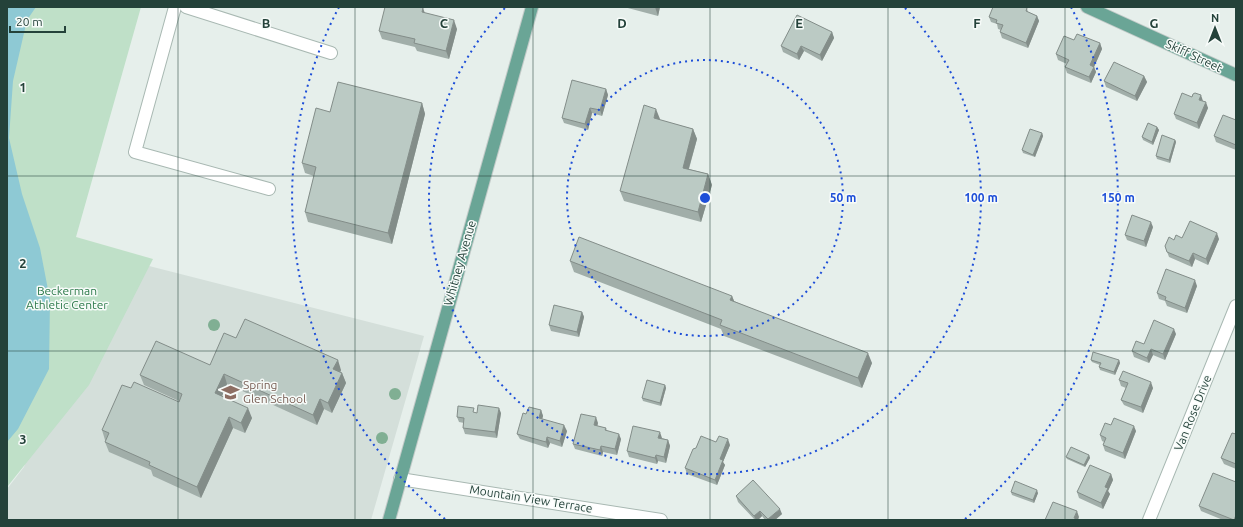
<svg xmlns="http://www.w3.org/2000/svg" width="1243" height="527" viewBox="0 0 1243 527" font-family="Ubuntu,sans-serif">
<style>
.built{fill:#d4dfda}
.green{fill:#bfe0c8}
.water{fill:#8ec9d4}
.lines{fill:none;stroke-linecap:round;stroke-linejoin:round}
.minor-casing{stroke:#a8b8b2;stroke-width:14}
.major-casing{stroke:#c2cac8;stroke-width:14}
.minor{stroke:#fff;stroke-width:12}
.major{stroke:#6aa596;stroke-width:12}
.tree{fill:#80af93}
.wall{fill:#a1aea9}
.shaded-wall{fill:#838d89}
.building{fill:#bbcac4;stroke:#838d89}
.grid{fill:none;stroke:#24423a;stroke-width:1;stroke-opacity:0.55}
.ring{fill:none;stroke:#1d4ed8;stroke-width:2;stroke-dasharray:2 4}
.labels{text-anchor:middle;stroke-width:3;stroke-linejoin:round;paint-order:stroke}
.street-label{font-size:12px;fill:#24423a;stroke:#f7fbf9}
.park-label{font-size:12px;fill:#2d7a4b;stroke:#f7fbf9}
.education-label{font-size:12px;fill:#785e54;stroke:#f7fbf9;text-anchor:start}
.grid-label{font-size:13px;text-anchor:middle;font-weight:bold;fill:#24423a;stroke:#f7fbf9;stroke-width:3;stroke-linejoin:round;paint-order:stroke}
.centre{fill:#1d4ed8;stroke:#f7fbf9;stroke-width:2}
.ring-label{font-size:12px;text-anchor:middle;font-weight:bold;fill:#1d4ed8;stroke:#f7fbf9;stroke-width:3;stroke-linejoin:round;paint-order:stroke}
</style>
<rect width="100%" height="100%" fill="#e6efeb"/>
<!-- built -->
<path class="built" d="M 102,254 L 424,336 L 371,520 L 7,520 L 7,489 L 24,467 Z"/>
<!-- green -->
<path class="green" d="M 7,7 L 141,7 L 76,237 L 153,259 L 89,385 L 7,487 Z"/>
<!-- water -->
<path class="water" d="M 7,7 L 36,7 L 27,20 L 13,81 L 9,138 L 22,194 L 40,248 L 50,300 L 49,369 L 18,429 L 7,442 L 7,370 L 8,368 L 7,313 Z"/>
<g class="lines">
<defs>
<g id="minor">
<path d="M 175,7 L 135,152 L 269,189"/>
<path d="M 186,7 L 331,53"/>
<path d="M 400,479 L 661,520"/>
<path d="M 1149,520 L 1236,306"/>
</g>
<g id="major">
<path d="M 1087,7 L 1236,75"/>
<path d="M 389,520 L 532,7"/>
</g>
</defs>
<!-- minor casing -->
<use href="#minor" class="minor-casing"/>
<!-- major casing -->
<use href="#major" class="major-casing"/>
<!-- minor -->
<use href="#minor" class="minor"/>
<!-- major -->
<use href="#major" class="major"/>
</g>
<!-- trees -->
<g class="tree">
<circle cx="214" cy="325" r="6"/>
<circle cx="395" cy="394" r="6"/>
<circle cx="382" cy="438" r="6"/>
</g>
<!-- wall -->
<g class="wall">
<path d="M 624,7 L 660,7 L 658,16 Z"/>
<path d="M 1027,8 L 1028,12 L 1037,16 L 1039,21 L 1028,48 L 1002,38 L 1000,32 L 1001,30 L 998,29 L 997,24 L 991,22 L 989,17 Z"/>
<path d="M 425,13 L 457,29 L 449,59 L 417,51 L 415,47 L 382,39 L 379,31 Z"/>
<path d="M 832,32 L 834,38 L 822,61 L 804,51 L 799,60 L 783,52 L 781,46 Z"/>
<path d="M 1074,40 L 1100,43 L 1102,49 L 1094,67 L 1096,72 L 1091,83 L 1067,73 L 1065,67 L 1067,64 L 1058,60 L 1056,54 Z"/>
<path d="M 1144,76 L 1147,82 L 1137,101 L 1106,87 L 1104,81 Z"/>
<path d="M 606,89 L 608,95 L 602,116 L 592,113 L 588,130 L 564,123 L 562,118 Z"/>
<path d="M 1203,101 L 1208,108 L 1199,129 L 1176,119 L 1174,114 Z"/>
<path d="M 422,103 L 425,114 L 392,244 L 308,222 L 305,212 L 314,176 L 305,173 L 302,163 L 330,112 Z"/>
<path d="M 660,119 L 660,120 L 693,129 L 697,139 L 689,169 L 708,174 L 712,185 L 701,222 L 624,201 L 620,191 Z"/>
<path d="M 1236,120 L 1236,150 L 1216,142 L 1214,136 Z"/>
<path d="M 1157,127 L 1159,130 L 1153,145 L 1143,140 L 1142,137 Z"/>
<path d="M 1042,133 L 1043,136 L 1035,157 L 1023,153 L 1022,150 Z"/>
<path d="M 1175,140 L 1176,142 L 1170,163 L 1157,159 L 1156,156 Z"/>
<path d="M 1153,227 L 1146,247 L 1127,240 L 1125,235 Z"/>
<path d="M 1219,239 L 1208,265 L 1195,259 L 1192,267 L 1169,257 L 1165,246 L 1174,240 Z"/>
<path d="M 570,261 L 732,296 L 734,301 L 872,363 L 862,388 L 724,336 L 721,329 L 574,272 Z"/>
<path d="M 1197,286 L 1187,313 L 1167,306 L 1165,301 L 1159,299 L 1157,293 Z"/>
<path d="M 582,312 L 584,317 L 579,337 L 551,331 L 549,325 Z"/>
<path d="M 1176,334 L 1165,360 L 1153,355 L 1149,363 L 1134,357 L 1132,351 L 1144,344 Z"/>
<path d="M 236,338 L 341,370 L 340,372 L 342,373 L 346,383 L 332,413 L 324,409 L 317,425 L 227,384 L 222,396 L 252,418 L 245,433 L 233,428 L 201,498 L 153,476 L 151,470 L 109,452 L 105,442 L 106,440 L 105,440 L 102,430 L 131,388 L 179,402 L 179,401 L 144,385 L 140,375 L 210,365 Z"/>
<path d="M 1091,360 L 1119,360 L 1120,363 L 1115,375 L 1100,370 L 1099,367 L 1100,365 L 1092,362 Z"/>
<path d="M 1119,380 L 1153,388 L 1143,413 L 1124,405 L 1121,400 L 1126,388 L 1121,386 Z"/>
<path d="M 665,385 L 666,388 L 661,406 L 643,401 L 642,398 Z"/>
<path d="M 541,410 L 543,416 L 542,419 L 567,431 L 562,447 L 550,443 L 548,448 L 520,439 L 517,434 L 526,414 Z"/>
<path d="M 475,413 L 501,413 L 497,438 L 465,434 L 463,428 L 464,423 L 459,422 L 457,417 Z"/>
<path d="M 598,423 L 597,426 L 606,428 L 607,431 L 621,439 L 617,455 L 603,452 L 602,456 L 575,449 L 573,444 Z"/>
<path d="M 1111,425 L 1136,431 L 1125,459 L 1105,451 L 1103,445 L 1104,442 L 1102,441 L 1100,435 Z"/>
<path d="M 1236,434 L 1236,469 L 1224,464 L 1221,458 Z"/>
<path d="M 662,438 L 668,440 L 670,446 L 666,463 L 658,461 L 657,464 L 629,457 L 627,451 Z"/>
<path d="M 716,442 L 730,445 L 723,462 L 725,465 L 717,485 L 687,474 L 685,468 Z"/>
<path d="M 1089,455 L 1090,458 L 1085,467 L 1067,459 L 1066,457 Z"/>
<path d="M 1111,474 L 1113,480 L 1108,491 L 1110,494 L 1103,509 L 1079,498 L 1077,492 Z"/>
<path d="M 1011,492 L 1038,493 L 1034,503 L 1012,495 Z"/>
<path d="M 736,496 L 782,514 L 775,520 L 765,520 L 762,516 L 758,520 L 755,520 L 738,502 Z"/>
<path d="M 1199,506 L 1236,520 L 1223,520 L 1201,511 Z"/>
</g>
<!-- shaded-wall -->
<g class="shaded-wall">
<path d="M 655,7 L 660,7 L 658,16 Z"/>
<path d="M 423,8 L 426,16 L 422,12 Z"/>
<path d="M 1037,16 L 1039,21 L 1028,48 L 1026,43 Z"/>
<path d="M 454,20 L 457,29 L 449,59 L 446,51 Z"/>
<path d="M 832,32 L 834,38 L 822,61 L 820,55 Z"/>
<path d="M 1100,43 L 1102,49 L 1094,67 L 1096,72 L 1091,83 L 1089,77 L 1090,65 Z"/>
<path d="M 801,46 L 804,51 L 799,60 L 797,54 Z"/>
<path d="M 1144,76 L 1147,82 L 1137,101 L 1135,96 Z"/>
<path d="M 606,89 L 608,95 L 602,116 L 600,110 Z"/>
<path d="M 1201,95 L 1203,101 L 1199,100 Z"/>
<path d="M 1206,102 L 1208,108 L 1199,129 L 1197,123 Z"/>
<path d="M 422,103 L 425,114 L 392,244 L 388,233 Z"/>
<path d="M 590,108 L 592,113 L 588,130 L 585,124 Z"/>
<path d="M 656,109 L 660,119 L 657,129 L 654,118 Z"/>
<path d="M 1157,127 L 1159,130 L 1153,145 L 1152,142 Z"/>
<path d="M 693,129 L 697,139 L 686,178 L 683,168 Z"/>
<path d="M 1042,133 L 1043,136 L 1035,157 L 1033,155 Z"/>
<path d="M 1175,140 L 1176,142 L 1170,163 L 1169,160 Z"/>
<path d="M 708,174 L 712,185 L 701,222 L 698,212 Z"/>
<path d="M 1151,222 L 1153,227 L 1146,247 L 1144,241 Z"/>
<path d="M 1217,233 L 1219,239 L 1208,265 L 1206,259 Z"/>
<path d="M 1193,253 L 1195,259 L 1192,267 L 1189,261 Z"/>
<path d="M 1195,280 L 1197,286 L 1187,313 L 1185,308 Z"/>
<path d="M 732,296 L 736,306 L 730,300 Z"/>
<path d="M 582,312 L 584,317 L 579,337 L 577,332 Z"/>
<path d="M 1174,329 L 1176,334 L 1165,360 L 1163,354 Z"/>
<path d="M 1151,349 L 1153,355 L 1149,363 L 1147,358 Z"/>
<path d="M 868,353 L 872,363 L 862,388 L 858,378 Z"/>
<path d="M 338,360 L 341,370 L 337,380 L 333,369 Z"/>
<path d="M 1119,360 L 1120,363 L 1115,375 L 1114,372 Z"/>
<path d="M 342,373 L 346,383 L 332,413 L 328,403 Z"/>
<path d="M 224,374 L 227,384 L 219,403 L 215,393 Z"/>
<path d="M 1151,382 L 1153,388 L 1143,413 L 1141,407 Z"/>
<path d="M 665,385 L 666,388 L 661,406 L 660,403 Z"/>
<path d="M 320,399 L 324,409 L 317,425 L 313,415 Z"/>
<path d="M 248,408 L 252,418 L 245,433 L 241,423 Z"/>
<path d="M 499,408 L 501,413 L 497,438 L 495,432 Z"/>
<path d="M 541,410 L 543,416 L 541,423 L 539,418 Z"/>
<path d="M 229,417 L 233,428 L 201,498 L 197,487 Z"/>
<path d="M 596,417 L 598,423 L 596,431 L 594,425 Z"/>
<path d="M 564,425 L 567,431 L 562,447 L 560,441 Z"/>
<path d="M 1134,426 L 1136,431 L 1125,459 L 1123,453 Z"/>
<path d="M 660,432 L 662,438 L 660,443 L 658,438 Z"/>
<path d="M 619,434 L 621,439 L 617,455 L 615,449 Z"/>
<path d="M 547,437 L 550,443 L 548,448 L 546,442 Z"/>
<path d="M 728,439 L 730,445 L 723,462 L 725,465 L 717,485 L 715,480 L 720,459 Z"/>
<path d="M 668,440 L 670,446 L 666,463 L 664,457 Z"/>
<path d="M 601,446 L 603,452 L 602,456 L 600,450 Z"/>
<path d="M 656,455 L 658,461 L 657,464 L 655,458 Z"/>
<path d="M 1089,455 L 1090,458 L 1085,467 L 1084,465 Z"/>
<path d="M 1111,474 L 1113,480 L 1108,491 L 1110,494 L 1103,509 L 1101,503 L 1105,487 Z"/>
<path d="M 1037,490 L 1038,493 L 1034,503 L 1033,500 Z"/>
<path d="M 780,509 L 782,514 L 775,520 L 768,520 L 768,519 Z"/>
<path d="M 760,511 L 762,516 L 758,520 L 756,520 L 754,516 Z"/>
<path d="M 1077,511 L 1079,517 L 1078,520 L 1074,518 Z"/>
</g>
<!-- building -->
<g class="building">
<path d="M 385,7 L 420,7 L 423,8 L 422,12 L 454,20 L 446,51 L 414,43 L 415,39 L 379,31 Z"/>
<path d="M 993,7 L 1024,7 L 1027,8 L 1026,11 L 1037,16 L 1026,43 L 1000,32 L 1003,25 L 996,23 L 997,20 L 989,17 Z"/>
<path d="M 797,15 L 832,32 L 820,55 L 801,46 L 797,54 L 781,46 Z"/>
<path d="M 1077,34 L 1100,43 L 1090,65 L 1094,67 L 1089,77 L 1065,67 L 1069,60 L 1056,54 L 1064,36 L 1074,40 Z"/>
<path d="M 1114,62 L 1144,76 L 1135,96 L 1104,81 Z"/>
<path d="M 572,80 L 606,89 L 600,110 L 590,108 L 585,124 L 562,118 Z"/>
<path d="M 338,82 L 422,103 L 388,233 L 305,212 L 316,167 L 302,163 L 316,108 L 330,112 Z"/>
<path d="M 1182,93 L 1192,97 L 1193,94 L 1195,93 L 1201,95 L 1199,100 L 1206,102 L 1197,123 L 1174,114 Z"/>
<path d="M 644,105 L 656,109 L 654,118 L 693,129 L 683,168 L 708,174 L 698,212 L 620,191 Z"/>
<path d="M 1223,115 L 1236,120 L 1236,145 L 1214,136 Z"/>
<path d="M 1148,123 L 1157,127 L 1152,142 L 1142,137 Z"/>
<path d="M 1030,129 L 1042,133 L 1033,155 L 1022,150 Z"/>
<path d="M 1162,135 L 1175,140 L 1169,160 L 1156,156 Z"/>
<path d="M 1132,215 L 1151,222 L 1144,241 L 1125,235 Z"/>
<path d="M 1190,221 L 1217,233 L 1206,259 L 1193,253 L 1189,261 L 1167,252 L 1165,246 L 1169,237 L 1174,240 L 1176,235 L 1182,238 Z"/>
<path d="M 579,237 L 732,296 L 730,300 L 868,353 L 858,378 L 720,325 L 722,320 L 570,261 Z"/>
<path d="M 1166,269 L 1195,280 L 1185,308 L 1165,300 L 1166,297 L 1157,293 Z"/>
<path d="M 554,305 L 582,312 L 577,332 L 549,325 Z"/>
<path d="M 245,319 L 338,360 L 333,369 L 342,373 L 328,403 L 320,399 L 313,415 L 224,374 L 215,393 L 248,408 L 241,423 L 229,417 L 197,487 L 149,465 L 150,462 L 105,442 L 109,433 L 102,430 L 122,385 L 131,388 L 134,382 L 179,402 L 182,394 L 140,375 L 156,341 L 210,365 L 224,333 L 236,338 Z"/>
<path d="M 1154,320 L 1174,329 L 1163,354 L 1151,349 L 1147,358 L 1132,351 L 1136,341 L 1144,344 Z"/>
<path d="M 1093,352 L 1119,360 L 1114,372 L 1099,367 L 1101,363 L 1091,360 Z"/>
<path d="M 1123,371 L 1151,382 L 1141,407 L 1121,400 L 1128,383 L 1119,380 Z"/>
<path d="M 647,380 L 665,385 L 660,403 L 642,398 Z"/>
<path d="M 478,405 L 499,408 L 495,432 L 463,428 L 464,418 L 457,417 L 458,406 L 474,408 L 473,412 L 477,413 Z"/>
<path d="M 529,407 L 541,410 L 539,418 L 564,425 L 560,441 L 547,437 L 546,442 L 517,434 L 523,413 L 526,414 Z"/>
<path d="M 581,414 L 596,417 L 594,425 L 606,428 L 605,430 L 619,434 L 615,449 L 601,446 L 600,450 L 573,444 Z"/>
<path d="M 1114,418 L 1134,426 L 1123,453 L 1103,445 L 1106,438 L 1100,435 L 1105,423 L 1111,425 Z"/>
<path d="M 633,426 L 660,432 L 658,438 L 668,440 L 664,457 L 656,455 L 655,458 L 627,451 Z"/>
<path d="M 1232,433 L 1236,434 L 1236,464 L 1221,458 Z"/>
<path d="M 701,436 L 716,442 L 719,436 L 728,439 L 720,459 L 723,460 L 715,480 L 685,468 L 693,449 L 696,448 Z"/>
<path d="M 1071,447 L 1089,455 L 1084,465 L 1066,457 Z"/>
<path d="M 1090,465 L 1111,474 L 1105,487 L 1108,488 L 1101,503 L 1077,492 Z"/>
<path d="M 1213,473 L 1236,482 L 1236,515 L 1234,520 L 1199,506 Z"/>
<path d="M 753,480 L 780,509 L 768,519 L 760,511 L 754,516 L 736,496 Z"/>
<path d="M 1015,481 L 1037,490 L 1033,500 L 1011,492 Z"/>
<path d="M 1053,502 L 1077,511 L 1074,518 L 1080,520 L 1045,520 Z"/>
</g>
<!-- grid -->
<path class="grid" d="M 178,7 L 178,520M 355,7 L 355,520M 533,7 L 533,520M 710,7 L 710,520M 888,7 L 888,520M 1065,7 L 1065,520M 7,176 L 1236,176M 7,351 L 1236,351"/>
<!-- distance rings -->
<g class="ring">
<circle cx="705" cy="198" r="138"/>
<path d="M905 8A276 276 0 1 1 505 8"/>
<path d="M445 519A413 413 0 0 1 339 7M1071 7A413 413 0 0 1 965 519"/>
</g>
<!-- icons -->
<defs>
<symbol id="school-bare" viewBox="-9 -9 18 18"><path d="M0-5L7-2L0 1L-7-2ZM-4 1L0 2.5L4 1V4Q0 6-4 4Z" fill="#8d6e63" stroke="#f7fbf9" stroke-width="2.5" paint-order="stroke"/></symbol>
</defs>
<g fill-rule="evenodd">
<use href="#school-bare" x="218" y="380" width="25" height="25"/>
</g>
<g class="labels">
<!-- street labels -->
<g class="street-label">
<text transform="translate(1194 56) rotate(25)" y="4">Skiff Street</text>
<text transform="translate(460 263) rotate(-74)" y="4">Whitney Avenue</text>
<text transform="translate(1193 413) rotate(-68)" y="4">Van Rose Drive</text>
<text transform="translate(531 499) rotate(9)" y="4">Mountain View Terrace</text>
</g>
<!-- park labels -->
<g class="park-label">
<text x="67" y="295">Beckerman<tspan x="67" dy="14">Athletic Center</tspan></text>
</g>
<!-- education labels -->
<g class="education-label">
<text x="243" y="389">Spring<tspan x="243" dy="14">Glen School</tspan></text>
</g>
</g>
<g class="grid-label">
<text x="266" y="28">B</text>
<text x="444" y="28">C</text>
<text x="622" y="28">D</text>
<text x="799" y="28">E</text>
<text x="977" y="28">F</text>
<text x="1154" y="28">G</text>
<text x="23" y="92">1</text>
<text x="23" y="268">2</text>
<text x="23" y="444">3</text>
</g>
<circle cx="705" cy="198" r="6" class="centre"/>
<g class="ring-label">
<text x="843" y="202">50 m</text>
<text x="981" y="202">100 m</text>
<text x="1118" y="202">150 m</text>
</g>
<!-- border -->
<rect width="1243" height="527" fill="none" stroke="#24423a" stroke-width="16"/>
<!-- north arrow -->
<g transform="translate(1215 28)" stroke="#f7fbf9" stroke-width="3" paint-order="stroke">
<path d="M0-3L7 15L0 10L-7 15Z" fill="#24423a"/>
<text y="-6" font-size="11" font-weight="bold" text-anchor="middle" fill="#24423a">N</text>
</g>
<!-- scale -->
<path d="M10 26v6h55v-6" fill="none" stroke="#24423a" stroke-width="2"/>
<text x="16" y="26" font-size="12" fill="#24423a" stroke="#f7fbf9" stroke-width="3" paint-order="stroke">20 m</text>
</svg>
